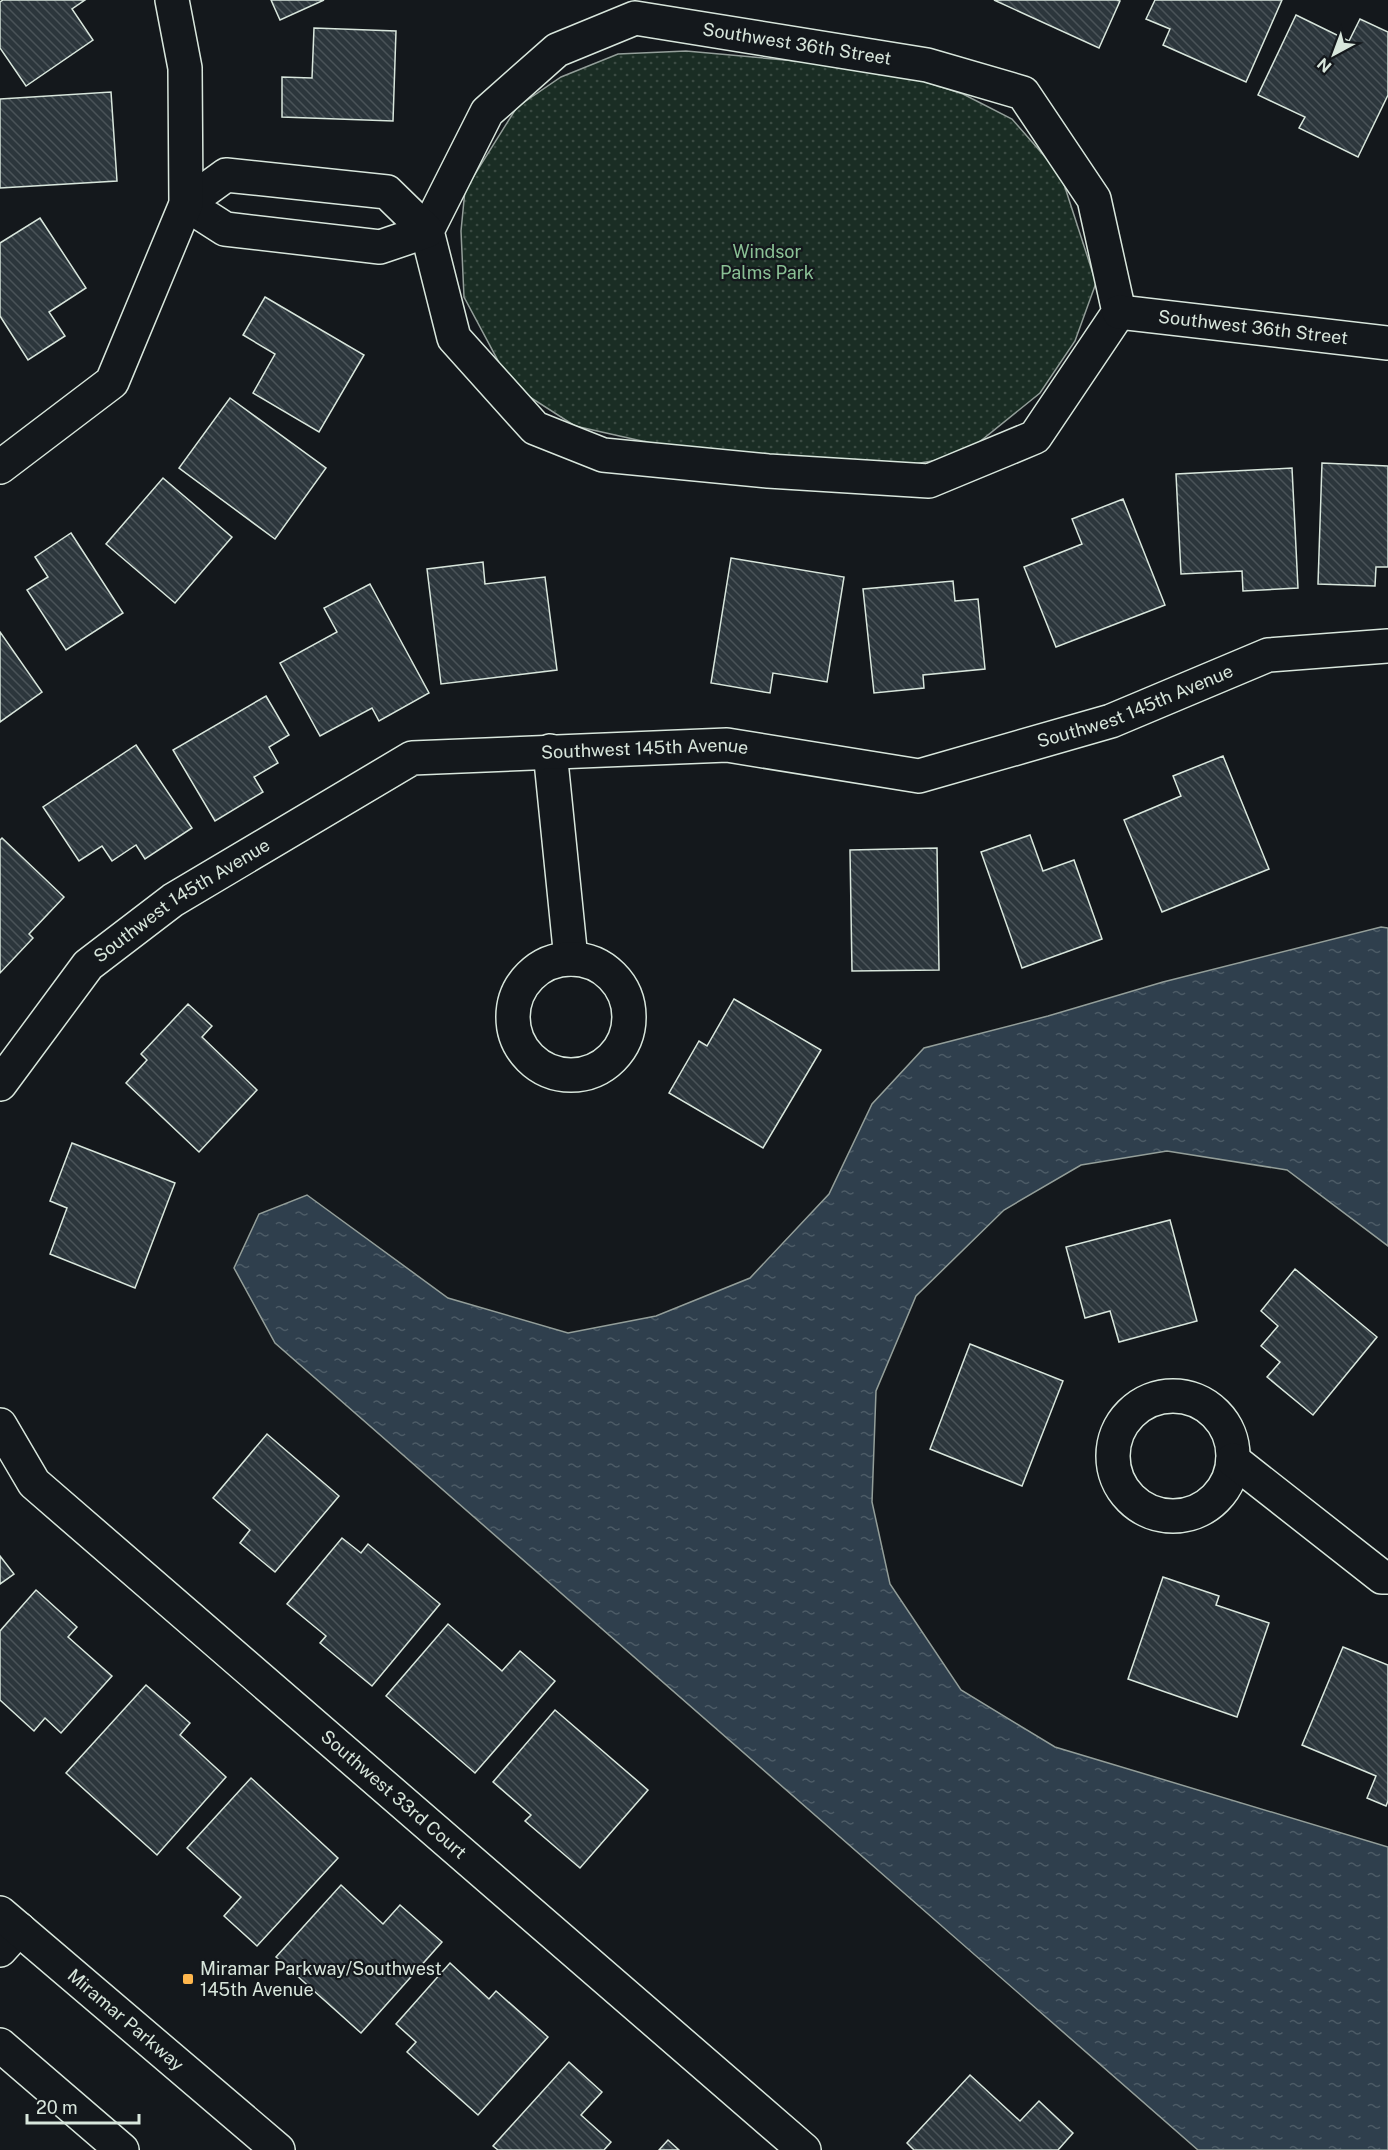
<svg xmlns="http://www.w3.org/2000/svg" width="1388" height="2150" viewBox="0 0 1388 2150" font-family="'Public Sans',sans-serif">
<style>
.grass{fill:url(#grass-dots);stroke:#939e99;stroke-width:1.5}
.water{fill:url(#water-ripples);stroke:#939e99;stroke-width:1.5}
.building{fill:url(#building-back-hatch);stroke:#d8e6dc;stroke-width:1.5}
.lines{fill:none;stroke-linecap:round;stroke-linejoin:round}
.minor-casing{stroke:#d8e6dc;stroke-width:36}
.tertiary-casing{stroke:#d8e6dc;stroke-width:36}
.primary-casing{stroke:#d8e6dc;stroke-width:36}
.minor{stroke:#14181c;stroke-width:33}
.tertiary{stroke:#14181c;stroke-width:33}
.primary{stroke:#14181c;stroke-width:33}
.poi-dot{fill:#ffb74d;stroke:#14181c;stroke-width:2}
.labels{text-anchor:middle;stroke-width:4.5;stroke-linejoin:round;paint-order:stroke}
.street-label{font-size:18px;fill:#d8e6dc;stroke:#14181c}
.park-label{font-size:18px;fill:#8ac095;stroke:#14181c}
.poi-label{font-size:18px;fill:#d8e6dc;stroke:#14181c;text-anchor:start}
</style>
<defs>
<pattern id="grass-dots" width="8" height="8" patternUnits="userSpaceOnUse" patternTransform="scale(1.5)"><rect width="8" height="8" fill="#1a2d24"/><path d="M2 2h.1M6 6h.1" fill="none" stroke="#3b4b43" stroke-width="1.8" stroke-linecap="round"/></pattern>
<pattern id="water-ripples" width="26" height="14" patternUnits="userSpaceOnUse" patternTransform="scale(1.5)"><rect width="26" height="14" fill="#2f3f4d"/><path d="M2 4q2-2 4 0t4 0M15 11q2-2 4 0t4 0" fill="none" stroke="#4c5b66"/></pattern>
<pattern id="building-back-hatch" width="6" height="6" patternUnits="userSpaceOnUse" patternTransform="scale(1.5)"><rect width="6" height="6" fill="#2c363c"/><path d="M-1 5l2 2M0 0l6 6M5-1l2 2" fill="none" stroke="#4a5358"/></pattern>
</defs>
<rect width="100%" height="100%" fill="#14181c"/>
<!-- grass -->
<path class="grass" d="M 686,51 L 818,63 L 910,77 L 963,94 L 1012,119 L 1061,175 L 1096,283 L 1075,341 L 1040,393 L 962,456 L 896,467 L 682,450 L 575,426 L 511,385 L 464,297 L 461,231 L 465,190 L 517,107 L 561,77 L 618,54 Z"/>
<!-- water -->
<path class="water" d="M 1381,927 L 1388,928 L 1388,1246 L 1287,1170 L 1167,1151 L 1081,1165 L 1004,1210 L 916,1296 L 876,1391 L 872,1502 L 890,1584 L 961,1690 L 1055,1747 L 1388,1847 L 1388,2150 L 1198,2150 L 275,1343 L 234,1268 L 259,1214 L 307,1195 L 448,1298 L 568,1333 L 656,1316 L 750,1278 L 829,1194 L 872,1104 L 924,1048 L 1048,1016 L 1163,982 Z"/>
<!-- building -->
<g class="building">
<path d="M 3,0 L 85,0 L 72,9 L 93,40 L 26,86 L 0,48 L 0,2 Z"/>
<path d="M 271,0 L 324,0 L 280,20 Z"/>
<path d="M 994,0 L 1117,0 L 1120,1 L 1099,48 Z"/>
<path d="M 1155,0 L 1282,0 L 1246,82 L 1163,45 L 1170,29 L 1146,19 Z"/>
<path d="M 1296,15 L 1349,41 L 1360,19 L 1388,32 L 1388,95 L 1358,157 L 1299,128 L 1305,117 L 1258,95 Z"/>
<path d="M 314,28 L 396,31 L 393,121 L 282,117 L 282,77 L 312,78 Z"/>
<path d="M 111,92 L 117,181 L 0,188 L 0,99 Z"/>
<path d="M 40,218 L 86,288 L 49,312 L 65,336 L 28,360 L 0,316 L 0,243 Z"/>
<path d="M 265,297 L 364,355 L 319,432 L 253,393 L 275,354 L 243,335 Z"/>
<path d="M 230,398 L 326,468 L 275,539 L 179,468 Z"/>
<path d="M 1322,463 L 1388,466 L 1388,567 L 1376,567 L 1375,586 L 1318,584 Z"/>
<path d="M 1292,468 L 1298,588 L 1243,591 L 1242,571 L 1181,574 L 1176,474 Z"/>
<path d="M 163,478 L 232,537 L 175,603 L 106,544 Z"/>
<path d="M 1123,499 L 1165,605 L 1056,647 L 1024,567 L 1082,544 L 1072,519 Z"/>
<path d="M 71,533 L 123,613 L 66,650 L 27,590 L 48,577 L 35,557 Z"/>
<path d="M 731,558 L 844,577 L 827,682 L 773,673 L 770,693 L 711,683 Z"/>
<path d="M 483,562 L 485,584 L 545,577 L 557,670 L 441,684 L 427,569 Z"/>
<path d="M 953,581 L 955,601 L 978,599 L 985,669 L 923,675 L 924,688 L 874,693 L 863,589 Z"/>
<path d="M 370,584 L 429,693 L 379,721 L 372,708 L 320,736 L 280,663 L 337,632 L 324,608 Z"/>
<path d="M 0,632 L 42,692 L 0,722 Z"/>
<path d="M 266,696 L 289,735 L 269,747 L 278,763 L 254,777 L 263,792 L 215,821 L 173,750 Z"/>
<path d="M 136,745 L 192,828 L 145,859 L 136,845 L 112,861 L 102,846 L 79,861 L 43,807 Z"/>
<path d="M 1223,756 L 1269,869 L 1162,912 L 1124,820 L 1181,796 L 1173,776 Z"/>
<path d="M 1030,835 L 1043,871 L 1074,860 L 1102,939 L 1022,968 L 981,852 Z"/>
<path d="M 2,838 L 64,897 L 29,934 L 33,938 L 0,973 L 0,840 Z"/>
<path d="M 937,848 L 939,970 L 852,971 L 850,850 Z"/>
<path d="M 734,999 L 821,1050 L 763,1148 L 669,1093 L 699,1041 L 707,1046 Z"/>
<path d="M 188,1004 L 212,1026 L 202,1037 L 257,1090 L 199,1152 L 126,1083 L 147,1060 L 141,1054 Z"/>
<path d="M 72,1143 L 175,1183 L 135,1288 L 50,1254 L 67,1208 L 50,1201 Z"/>
<path d="M 1170,1220 L 1197,1321 L 1119,1342 L 1110,1311 L 1085,1318 L 1066,1247 Z"/>
<path d="M 1295,1269 L 1377,1337 L 1313,1415 L 1267,1377 L 1280,1362 L 1261,1346 L 1278,1326 L 1261,1311 Z"/>
<path d="M 970,1344 L 1063,1381 L 1022,1486 L 930,1449 Z"/>
<path d="M 267,1434 L 339,1496 L 275,1572 L 240,1543 L 250,1530 L 213,1498 Z"/>
<path d="M 342,1538 L 361,1553 L 368,1544 L 440,1604 L 372,1686 L 320,1643 L 326,1636 L 287,1604 Z"/>
<path d="M 0,1556 L 14,1574 L 0,1584 Z"/>
<path d="M 1163,1577 L 1219,1596 L 1216,1605 L 1269,1623 L 1237,1717 L 1128,1679 Z"/>
<path d="M 36,1590 L 77,1627 L 68,1637 L 112,1676 L 61,1733 L 45,1718 L 34,1731 L 0,1700 L 0,1631 Z"/>
<path d="M 448,1624 L 502,1671 L 520,1651 L 555,1681 L 475,1773 L 386,1696 Z"/>
<path d="M 1343,1647 L 1388,1665 L 1388,1801 L 1386,1806 L 1367,1798 L 1376,1776 L 1302,1745 Z"/>
<path d="M 146,1685 L 190,1723 L 180,1735 L 226,1777 L 157,1855 L 66,1773 Z"/>
<path d="M 555,1710 L 648,1790 L 580,1868 L 525,1821 L 531,1815 L 493,1782 Z"/>
<path d="M 251,1778 L 338,1858 L 257,1946 L 224,1916 L 241,1897 L 187,1848 Z"/>
<path d="M 341,1885 L 383,1924 L 400,1905 L 442,1942 L 361,2033 L 276,1957 Z"/>
<path d="M 450,1963 L 489,1999 L 496,1991 L 548,2037 L 478,2115 L 407,2052 L 416,2042 L 396,2024 Z"/>
<path d="M 569,2062 L 602,2092 L 581,2115 L 611,2142 L 604,2150 L 498,2150 L 493,2146 Z"/>
<path d="M 970,2075 L 1020,2121 L 1039,2101 L 1073,2133 L 1058,2150 L 914,2150 L 907,2143 Z"/>
<path d="M 668,2140 L 679,2150 L 659,2150 Z"/>
</g>
<g class="lines">
<defs>
<g id="minor">
<path d="M 635,18 L 927,65 L 1023,93 L 1094,199 L 1119,312 L 1035,437 L 929,481 L 768,471 L 603,455 L 535,428 L 454,338 L 427,231 L 487,112 L 557,50 Z"/>
<path d="M 226,175 L 387,192 L 427,231 L 380,247 L 225,229 L 186,204 Z"/>
<path id="s1" d="M 1119,312 L 1388,343"/>
<path d="M 0,467 L 112,382 L 186,204 L 185,68 L 172,0"/>
<path d="M 550,751 L 571,959"/>
<circle cx="571" cy="1017" r="58"/>
<path id="s2" d="M 0,1084 L 88,965 L 173,900 L 412,758 L 727,745 L 919,776 L 1111,721 L 1268,655 L 1388,646"/>
<circle cx="1173" cy="1456" r="60"/>
<path id="s3" d="M 0,1425 L 34,1483 L 804,2150"/>
<path d="M 1233,1460 L 1382,1577 L 1388,1577"/>
</g>
<path id="tertiary" d="M 0,1950 L 19,1929"/>
<g id="primary">
<path id="s4" d="M 0,1913 L 278,2150"/>
<path d="M 0,2045 L 122,2150"/>
</g>
</defs>
<!-- minor casing -->
<use href="#minor" class="minor-casing"/>
<!-- tertiary casing -->
<use href="#tertiary" class="tertiary-casing"/>
<!-- primary casing -->
<use href="#primary" class="primary-casing"/>
<!-- minor -->
<use href="#minor" class="minor"/>
<!-- tertiary -->
<use href="#tertiary" class="tertiary"/>
<!-- primary -->
<use href="#primary" class="primary"/>
</g>
<!-- markers -->
<rect class="poi-dot" x="182" y="1973" width="12" height="12" rx="3"/>
<g class="labels">
<!-- street labels -->
<g class="street-label">
<text transform="translate(797 44) rotate(9)" y="6">Southwest 36th Street</text>
<text dy="6" stroke="none"><textPath href="#s1" startOffset="135">Southwest 36th Street</textPath></text>
<text dy="6" stroke="none"><textPath href="#s2" startOffset="1270">Southwest 145th Avenue</textPath></text>
<text dy="6" stroke="none"><textPath href="#s2" startOffset="766">Southwest 145th Avenue</textPath></text>
<text dy="6" stroke="none"><textPath href="#s2" startOffset="262">Southwest 145th Avenue</textPath></text>
<text dy="6" stroke="none"><textPath href="#s3" startOffset="543">Southwest 33rd Court</textPath></text>
<text dy="6" stroke="none"><textPath href="#s4" startOffset="165">Miramar Parkway</textPath></text>
</g>
<!-- park labels -->
<g class="park-label">
<text x="767" y="258">Windsor<tspan x="767" dy="21">Palms Park</tspan></text>
</g>
<!-- poi labels -->
<g class="poi-label">
<text x="200" y="1975">Miramar Parkway/Southwest<tspan x="200" dy="21">145th Avenue</tspan></text>
</g>
</g>
<!-- north arrow -->
<g transform="translate(1334 54) rotate(221)" stroke="#14181c" stroke-width="4.5" paint-order="stroke">
<path d="M0-4.5L10 22L0 15L-10 22Z" fill="#d8e6dc"/>
<text y="-9" font-size="16" font-weight="bold" text-anchor="middle" fill="#d8e6dc">N</text>
</g>
<!-- scale -->
<path d="M27 2114v9h112v-9" fill="none" stroke="#d8e6dc" stroke-width="3"/>
<text x="36" y="2114" font-size="18" fill="#d8e6dc" stroke="#14181c" stroke-width="4.5" paint-order="stroke">20 m</text>
</svg>
